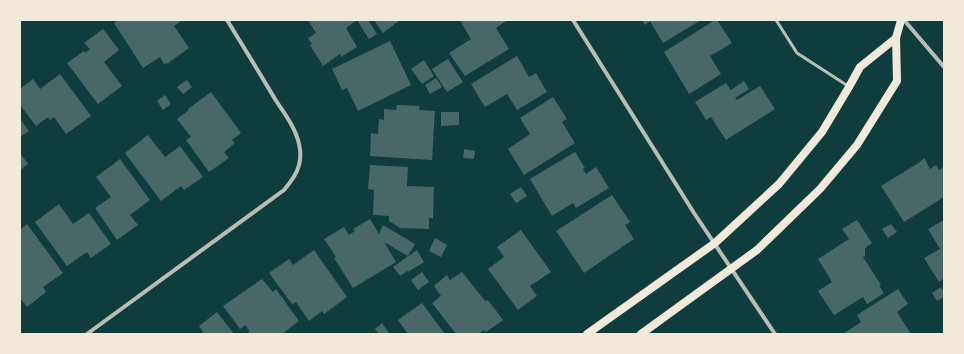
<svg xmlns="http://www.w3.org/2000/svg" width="964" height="354" viewBox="0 0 964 354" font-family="'Space Grotesk',sans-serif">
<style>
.building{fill:#486865}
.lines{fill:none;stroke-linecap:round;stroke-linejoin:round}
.service{stroke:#b8beb3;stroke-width:3}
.minor{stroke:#b8beb3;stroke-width:4}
.secondary{stroke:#f1e9da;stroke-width:8}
</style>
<rect width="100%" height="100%" fill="#0f3d3e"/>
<!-- building -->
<g class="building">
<path d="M 118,20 L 179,20 L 180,22 L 174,26 L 189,48 L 168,63 L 164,64 L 160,57 L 143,68 L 114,23 Z"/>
<path d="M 308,20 L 368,20 L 377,34 L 369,39 L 357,20 L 346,28 L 357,47 L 341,57 L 340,54 L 323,66 L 310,45 L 312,44 L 308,38 L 316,33 Z"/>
<path d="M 374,20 L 400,20 L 383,33 Z"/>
<path d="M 464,20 L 505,20 L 506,21 L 496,28 L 509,49 L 465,76 L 449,53 L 471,39 L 461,22 Z"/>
<path d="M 642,20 L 701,20 L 663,43 L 650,21 L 645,25 Z"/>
<path d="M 715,20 L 717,20 L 732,43 L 710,56 L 721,74 L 689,94 L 664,52 Z"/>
<path d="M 103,29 L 119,50 L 104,62 L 122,86 L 98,104 L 67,63 L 84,51 L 85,53 L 90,49 L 84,43 Z"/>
<path d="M 390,41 L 411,85 L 358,111 L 347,88 L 342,90 L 332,69 Z"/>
<path d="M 517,56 L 529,77 L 536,73 L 547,92 L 517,110 L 507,94 L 485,107 L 471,84 Z"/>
<path d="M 448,59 L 463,82 L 447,92 L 432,69 Z"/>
<path d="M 424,60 L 434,76 L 422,84 L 411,69 Z"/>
<path d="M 60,74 L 91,116 L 66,134 L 54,117 L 50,120 L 48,117 L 36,126 L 20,105 L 20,89 L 33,79 L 40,89 Z"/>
<path d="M 436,78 L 442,87 L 430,94 L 425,85 Z"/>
<path d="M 187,80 L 192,87 L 183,94 L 177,87 Z"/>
<path d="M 744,81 L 749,89 L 735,98 L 737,100 L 760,86 L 775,109 L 726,140 L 711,117 L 706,120 L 695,102 L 726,83 L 731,90 Z"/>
<path d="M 211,92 L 241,133 L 232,140 L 235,143 L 224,152 L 229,158 L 209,172 L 186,140 L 191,137 L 177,119 L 189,110 L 188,109 Z"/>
<path d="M 165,95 L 171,104 L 163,110 L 157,101 Z"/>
<path d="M 553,97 L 567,119 L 562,122 L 575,143 L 524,175 L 508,149 L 530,134 L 520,118 Z"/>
<path d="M 397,105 L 420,106 L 419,110 L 435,111 L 432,160 L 370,156 L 371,133 L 378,134 L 379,119 L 384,120 L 384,109 L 396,110 Z"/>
<path d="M 441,112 L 459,112 L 459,125 L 441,126 Z"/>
<path d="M 20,119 L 29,131 L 20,137 Z"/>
<path d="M 148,135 L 165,157 L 180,146 L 203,177 L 184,190 L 181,186 L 161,201 L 125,153 Z"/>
<path d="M 464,149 L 475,151 L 474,159 L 463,158 Z"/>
<path d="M 575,152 L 585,168 L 583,169 L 586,174 L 596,167 L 609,188 L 576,208 L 573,203 L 552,216 L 530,179 Z"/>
<path d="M 20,153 L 28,164 L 20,170 Z"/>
<path d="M 924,158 L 930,169 L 936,165 L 939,170 L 944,167 L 944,197 L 904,222 L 881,186 L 920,162 Z"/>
<path d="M 120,159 L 150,200 L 130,215 L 138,225 L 117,240 L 95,208 L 111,197 L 96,177 Z"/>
<path d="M 370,165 L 408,167 L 407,186 L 434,187 L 433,218 L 429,218 L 429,229 L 400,228 L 389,221 L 389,216 L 373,215 L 374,190 L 368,189 Z"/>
<path d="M 521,187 L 527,196 L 516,203 L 510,194 Z"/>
<path d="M 612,195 L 630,222 L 625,225 L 634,239 L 584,273 L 556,231 Z"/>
<path d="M 59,204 L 73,224 L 89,213 L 111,244 L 91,258 L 87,252 L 67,266 L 35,222 Z"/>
<path d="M 370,219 L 379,234 L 383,225 L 415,244 L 408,256 L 384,242 L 396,262 L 353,288 L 334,258 L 336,257 L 324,239 L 344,227 L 349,235 L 355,231 L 353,229 Z"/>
<path d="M 857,220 L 872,243 L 865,248 L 865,256 L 863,257 L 881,285 L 879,286 L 884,293 L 867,304 L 863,297 L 834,315 L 818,291 L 832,282 L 818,259 L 849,239 L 842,229 Z"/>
<path d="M 944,220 L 944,278 L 939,282 L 924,258 L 940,249 L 928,229 Z"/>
<path d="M 27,224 L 63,273 L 43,287 L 46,292 L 27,307 L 20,298 L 20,230 Z"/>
<path d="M 891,224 L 897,232 L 888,238 L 882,229 Z"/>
<path d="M 521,230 L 551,272 L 530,286 L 537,296 L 518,310 L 488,269 L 504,257 L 497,247 Z"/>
<path d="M 435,238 L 447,245 L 441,257 L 429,251 Z"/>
<path d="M 314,250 L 347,297 L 324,314 L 322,311 L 309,321 L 296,302 L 292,304 L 269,273 L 289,259 L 293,265 Z"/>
<path d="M 417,250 L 424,262 L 408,272 L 407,271 L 400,276 L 393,267 Z"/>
<path d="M 422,272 L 429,282 L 418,290 L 411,280 Z"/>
<path d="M 462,272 L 485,301 L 488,300 L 503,320 L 486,332 L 484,330 L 478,334 L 456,334 L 432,303 L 441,296 L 434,286 L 447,275 L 450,280 Z"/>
<path d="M 262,279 L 273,292 L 276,289 L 299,321 L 282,334 L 248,334 L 249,330 L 245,325 L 240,329 L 223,306 Z"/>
<path d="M 941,287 L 944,292 L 944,297 L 937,301 L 932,293 Z"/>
<path d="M 898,289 L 908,304 L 897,312 L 911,334 L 844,334 L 844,333 L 861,322 L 857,315 Z"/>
<path d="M 422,303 L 445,334 L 408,334 L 398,320 Z"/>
<path d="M 217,312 L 234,334 L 200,334 L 203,332 L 199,326 Z"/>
<path d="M 382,323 L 389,333 L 387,334 L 379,334 L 375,329 Z"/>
</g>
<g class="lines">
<!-- service -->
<path class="service" d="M 776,20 L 797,53 L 848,86"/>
<!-- minor -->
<g class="minor">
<path d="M 573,20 L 694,213 L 775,334"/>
<path d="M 904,20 L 944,67"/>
<path d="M 87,334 L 284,190 C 294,178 302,167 300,150 C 298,130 285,115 275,99 C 259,72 243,46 227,20"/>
</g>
<!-- secondary -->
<g class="secondary">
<path d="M 587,334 L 715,243 L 779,184 L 822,132 L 849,87 L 860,67 L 896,38"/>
<path d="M 641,334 L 757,250 L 820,189 L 857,145 L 897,81 L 896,38 L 901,20"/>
</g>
</g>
<!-- border -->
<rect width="964" height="354" fill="none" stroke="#f1e9da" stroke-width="42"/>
</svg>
